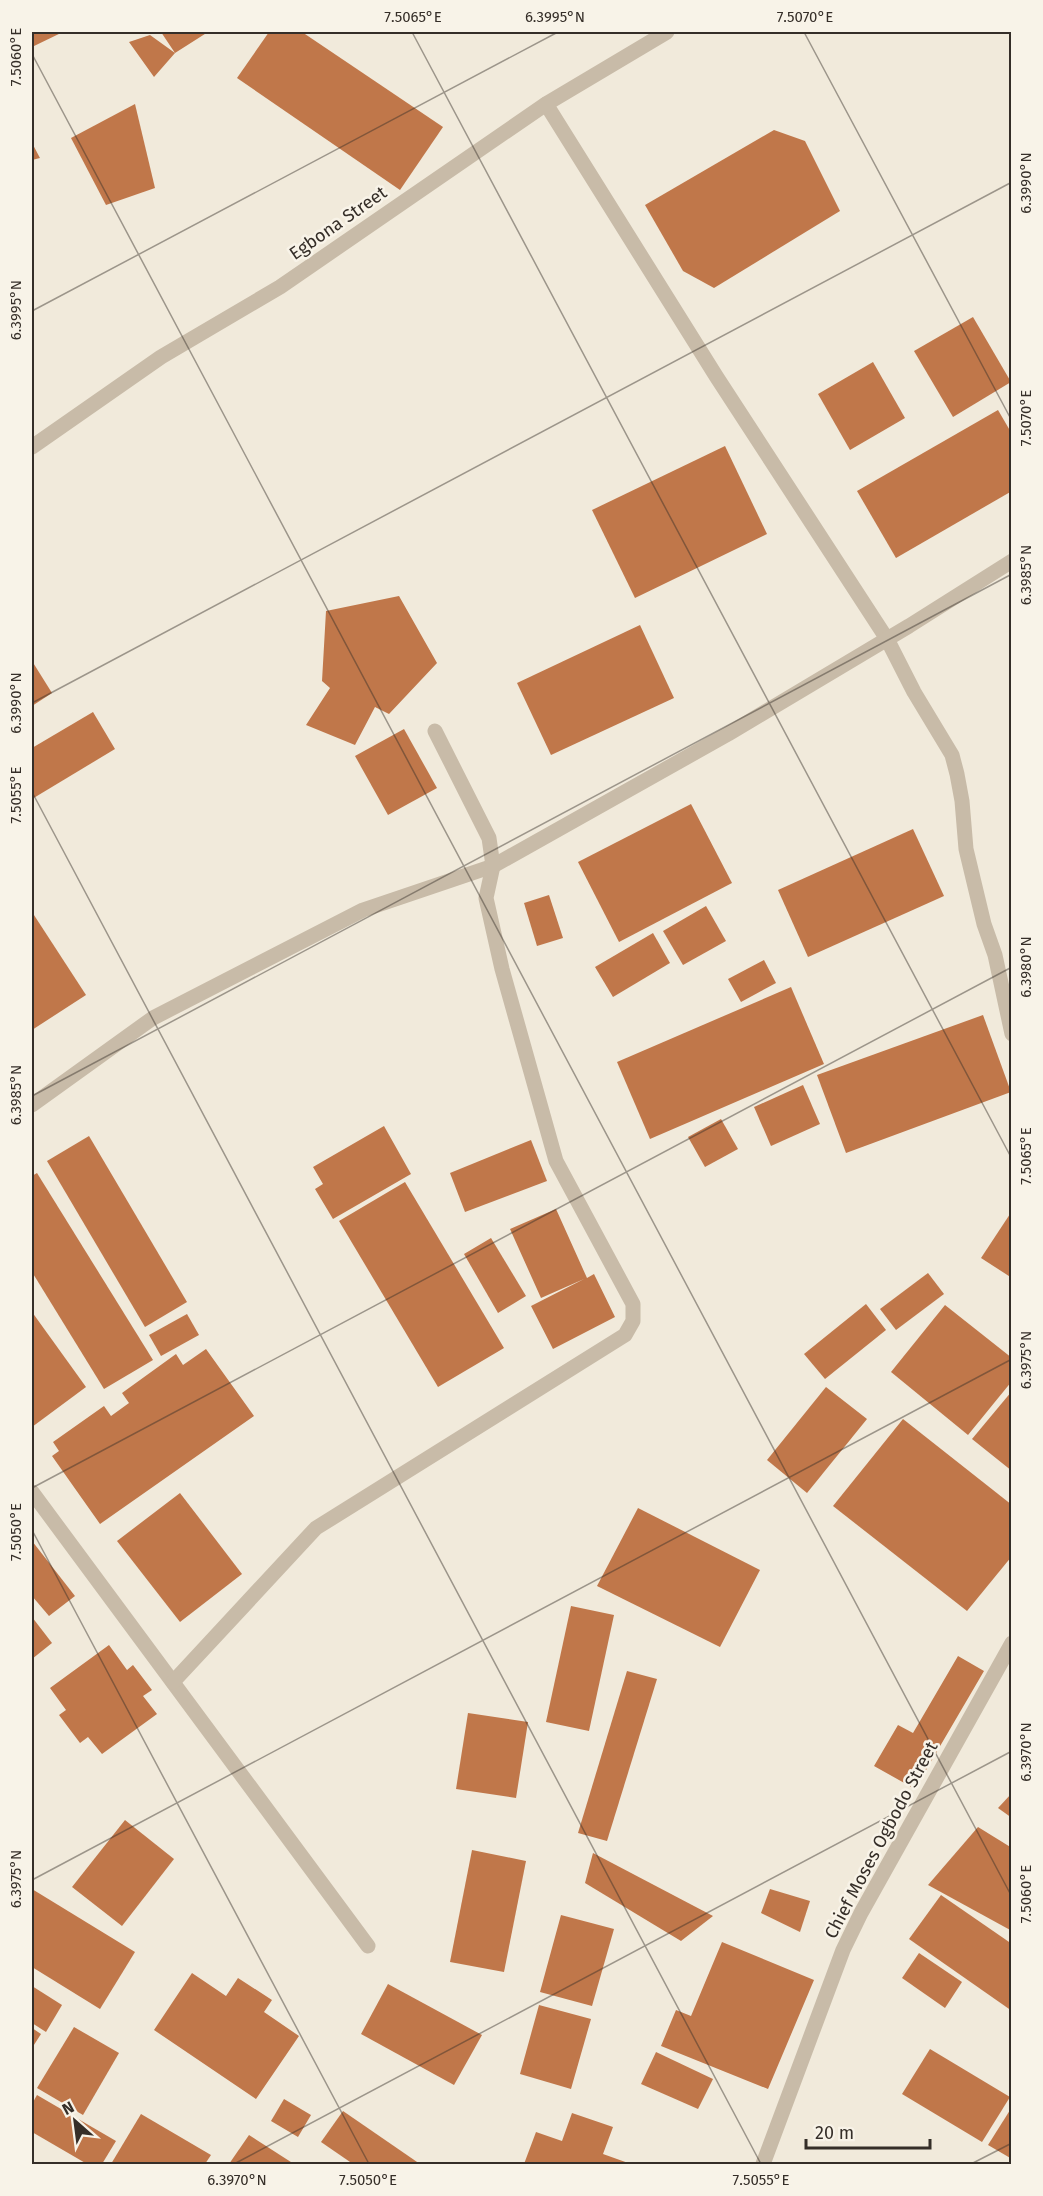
<svg xmlns="http://www.w3.org/2000/svg" width="1043" height="2196" viewBox="0 0 1043 2196" font-family="'Fira Sans',sans-serif">
<style>
.building{fill:#c0774a}
.lines{fill:none;stroke-linecap:round;stroke-linejoin:round}
.minor{stroke:#c8bba8;stroke-width:15}
.ticks{fill:none;stroke:#352e28;stroke-width:1.5;stroke-opacity:0.45}
.labels{text-anchor:middle;stroke-width:5;stroke-linejoin:round;paint-order:stroke}
.street-label{font-size:18px;fill:#352e28;stroke:#f8f3e8}
.neatline{fill:none;stroke:#352e28;stroke-width:2}
.ticks-label{font-size:15px;text-anchor:middle;fill:#352e28}
</style>
<rect width="100%" height="100%" fill="#f1eadb"/>
<!-- building -->
<g class="building">
<path d="M 32,32 L 63,32 L 32,47 Z"/>
<path d="M 161,32 L 208,32 L 175,53 L 154,77 L 129,42 L 150,35 L 175,53 Z"/>
<path d="M 269,32 L 302,32 L 443,127 L 400,190 L 237,78 Z"/>
<path d="M 135,104 L 155,188 L 106,205 L 71,138 Z"/>
<path d="M 774,130 L 805,141 L 840,211 L 714,288 L 683,271 L 645,205 Z"/>
<path d="M 32,143 L 40,158 L 32,160 Z"/>
<path d="M 973,317 L 1011,382 L 953,417 L 914,351 Z"/>
<path d="M 873,362 L 905,418 L 850,450 L 818,394 Z"/>
<path d="M 998,410 L 1012,434 L 1012,491 L 896,558 L 857,491 Z"/>
<path d="M 725,446 L 767,534 L 635,598 L 592,510 Z"/>
<path d="M 399,596 L 437,663 L 389,714 L 375,707 L 355,745 L 306,725 L 330,688 L 322,681 L 326,611 Z"/>
<path d="M 640,625 L 674,698 L 551,755 L 517,683 Z"/>
<path d="M 32,661 L 52,693 L 32,706 Z"/>
<path d="M 93,712 L 115,749 L 32,799 L 32,748 Z"/>
<path d="M 404,729 L 437,788 L 388,815 L 355,756 Z"/>
<path d="M 691,804 L 732,883 L 619,942 L 578,862 Z"/>
<path d="M 913,829 L 944,896 L 808,957 L 778,890 Z"/>
<path d="M 549,895 L 563,938 L 537,946 L 524,903 Z"/>
<path d="M 706,906 L 726,941 L 683,965 L 663,931 Z"/>
<path d="M 32,912 L 86,995 L 32,1030 Z"/>
<path d="M 653,933 L 670,963 L 613,997 L 595,967 Z"/>
<path d="M 764,960 L 776,983 L 741,1002 L 728,979 Z"/>
<path d="M 791,987 L 824,1064 L 650,1139 L 617,1062 Z"/>
<path d="M 983,1015 L 1011,1092 L 846,1153 L 817,1075 Z"/>
<path d="M 803,1085 L 820,1124 L 771,1146 L 754,1107 Z"/>
<path d="M 721,1119 L 738,1149 L 705,1167 L 688,1137 Z"/>
<path d="M 384,1126 L 411,1174 L 333,1219 L 315,1189 L 323,1184 L 313,1167 Z"/>
<path d="M 89,1136 L 187,1302 L 145,1327 L 47,1161 Z"/>
<path d="M 531,1140 L 547,1181 L 465,1212 L 450,1173 Z"/>
<path d="M 37,1173 L 153,1360 L 104,1389 L 32,1272 L 32,1176 Z"/>
<path d="M 405,1182 L 504,1348 L 438,1387 L 339,1221 Z"/>
<path d="M 556,1209 L 587,1278 L 594,1274 L 615,1317 L 553,1349 L 531,1306 L 584,1279 L 541,1298 L 510,1229 Z"/>
<path d="M 1012,1211 L 1012,1278 L 981,1258 Z"/>
<path d="M 491,1238 L 526,1296 L 498,1313 L 464,1254 Z"/>
<path d="M 928,1273 L 944,1294 L 896,1330 L 880,1309 Z"/>
<path d="M 866,1304 L 886,1330 L 825,1379 L 804,1354 Z"/>
<path d="M 945,1305 L 1012,1358 L 1012,1381 L 968,1435 L 891,1372 Z"/>
<path d="M 32,1312 L 86,1387 L 32,1427 Z"/>
<path d="M 187,1314 L 199,1335 L 161,1356 L 149,1335 Z"/>
<path d="M 206,1349 L 254,1416 L 100,1524 L 52,1456 L 59,1451 L 53,1442 L 104,1406 L 111,1416 L 129,1403 L 122,1393 L 176,1354 L 183,1365 Z"/>
<path d="M 826,1387 L 867,1419 L 807,1493 L 767,1460 Z"/>
<path d="M 1012,1391 L 1012,1471 L 972,1439 Z"/>
<path d="M 903,1419 L 1012,1505 L 1012,1556 L 967,1611 L 833,1506 Z"/>
<path d="M 180,1493 L 242,1574 L 180,1622 L 117,1541 Z"/>
<path d="M 638,1508 L 760,1570 L 720,1647 L 597,1586 Z"/>
<path d="M 32,1541 L 75,1596 L 49,1616 L 32,1596 Z"/>
<path d="M 571,1606 L 614,1615 L 589,1731 L 546,1722 Z"/>
<path d="M 32,1617 L 52,1643 L 32,1659 Z"/>
<path d="M 109,1645 L 127,1670 L 133,1665 L 152,1690 L 143,1696 L 157,1714 L 102,1754 L 88,1737 L 80,1743 L 59,1715 L 66,1710 L 50,1688 Z"/>
<path d="M 958,1656 L 984,1671 L 915,1789 L 874,1766 L 898,1725 L 913,1733 Z"/>
<path d="M 627,1671 L 657,1679 L 607,1841 L 578,1833 Z"/>
<path d="M 468,1713 L 528,1722 L 516,1798 L 456,1789 Z"/>
<path d="M 1012,1793 L 1012,1818 L 998,1808 Z"/>
<path d="M 125,1820 L 174,1859 L 122,1926 L 72,1887 Z"/>
<path d="M 978,1827 L 1012,1848 L 1012,1931 L 928,1885 Z"/>
<path d="M 472,1850 L 526,1861 L 504,1972 L 450,1962 Z"/>
<path d="M 593,1853 L 713,1916 L 681,1941 L 585,1883 Z"/>
<path d="M 32,1889 L 135,1952 L 100,2009 L 32,1967 Z"/>
<path d="M 770,1889 L 810,1901 L 800,1932 L 761,1913 Z"/>
<path d="M 941,1895 L 1012,1944 L 1012,2011 L 909,1939 Z"/>
<path d="M 561,1915 L 614,1929 L 592,2006 L 540,1992 Z"/>
<path d="M 722,1942 L 814,1980 L 768,2089 L 661,2046 L 676,2010 L 691,2016 Z"/>
<path d="M 919,1953 L 962,1982 L 945,2008 L 902,1978 Z"/>
<path d="M 192,1973 L 226,1996 L 238,1978 L 272,2000 L 264,2012 L 299,2036 L 256,2099 L 154,2030 Z"/>
<path d="M 388,1984 L 482,2035 L 454,2085 L 361,2034 Z"/>
<path d="M 32,1986 L 62,2005 L 46,2032 L 32,2023 Z"/>
<path d="M 539,2005 L 591,2019 L 571,2089 L 520,2074 Z"/>
<path d="M 74,2027 L 119,2053 L 83,2115 L 37,2088 Z"/>
<path d="M 32,2028 L 41,2034 L 32,2048 Z"/>
<path d="M 930,2049 L 1010,2097 L 982,2142 L 902,2094 Z"/>
<path d="M 656,2052 L 713,2079 L 698,2109 L 641,2084 Z"/>
<path d="M 37,2095 L 116,2141 L 102,2164 L 87,2164 L 32,2132 L 32,2104 Z"/>
<path d="M 284,2099 L 311,2115 L 298,2137 L 271,2121 Z"/>
<path d="M 1012,2107 L 1012,2159 L 988,2145 Z"/>
<path d="M 343,2111 L 420,2164 L 353,2164 L 321,2142 Z"/>
<path d="M 572,2113 L 613,2127 L 603,2154 L 631,2164 L 524,2164 L 536,2132 L 562,2141 Z"/>
<path d="M 141,2114 L 211,2155 L 205,2164 L 111,2164 Z"/>
<path d="M 249,2135 L 294,2164 L 229,2164 Z"/>
</g>
<g class="lines">
<!-- minor -->
<g class="minor">
<path d="M 546,104 L 716,376 L 887,639 L 914,692 L 952,755 L 957,774 L 962,801 L 966,849 L 984,924 L 995,955 L 1012,1034"/>
<path d="M 32,447 L 161,357 L 280,287 L 546,104 L 667,32"/>
<path d="M 32,1105 L 153,1018 L 363,910 L 493,866 L 728,734 L 909,626 L 1012,561"/>
<path d="M 32,1492 L 368,1946"/>
<path d="M 173,1682 L 316,1528 L 625,1335 L 633,1321 L 633,1304 L 556,1161 L 502,969 L 486,898 L 493,866 L 489,838 L 435,731"/>
<path d="M 763,2164 L 843,1950 L 861,1913 L 1012,1643"/>
</g>
</g>
<!-- ticks -->
<path class="ticks" d="M 412,32 L 1012,1159M 804,32 L 1012,421M 32,54 L 1012,1897M 32,311 L 558,32M 32,703 L 1012,182M 32,792 L 761,2164M 32,1096 L 1012,574M 32,1488 L 1012,967M 32,1530 L 369,2164M 32,1880 L 1012,1359M 234,2164 L 1012,1751M 971,2164 L 1012,2143"/>
<g class="labels">
<!-- street labels -->
<g class="street-label">
<text transform="translate(338 223) rotate(-35)" y="6">Egbona Street</text>
<text transform="translate(881 1840) rotate(-62)" y="6">Chief Moses Ogbodo Street</text>
</g>
</g>
<!-- border -->
<rect width="1043" height="2196" fill="none" stroke="#f8f3e8" stroke-width="66"/>
<!-- north arrow -->
<g transform="translate(75 2121) rotate(332)" stroke="#f8f3e8" stroke-width="4.5" paint-order="stroke">
<path d="M0-4.5L10 22L0 15L-10 22Z" fill="#352e28"/>
<text y="-9" font-size="16" font-weight="bold" text-anchor="middle" fill="#352e28">N</text>
</g>
<!-- scale -->
<path d="M806 2139v9h124v-9" fill="none" stroke="#352e28" stroke-width="3"/>
<text x="815" y="2139" font-size="18" fill="#352e28" stroke="#f8f3e8" stroke-width="4.5" paint-order="stroke">20 m</text>
<rect x="33" y="33" width="977" height="2130" class="neatline"/>
<g class="ticks-label">
<text x="413" y="22">7.5065°E</text>
<text x="555" y="22">6.3995°N</text>
<text x="805" y="22">7.5070°E</text>
<text transform="translate(16 57) rotate(-90)" y="5">7.5060°E</text>
<text transform="translate(1026 183) rotate(-90)" y="5">6.3990°N</text>
<text transform="translate(16 310) rotate(-90)" y="5">6.3995°N</text>
<text transform="translate(1026 418) rotate(-90)" y="5">7.5070°E</text>
<text transform="translate(1026 575) rotate(-90)" y="5">6.3985°N</text>
<text transform="translate(16 703) rotate(-90)" y="5">6.3990°N</text>
<text transform="translate(16 795) rotate(-90)" y="5">7.5055°E</text>
<text transform="translate(1026 967) rotate(-90)" y="5">6.3980°N</text>
<text transform="translate(16 1095) rotate(-90)" y="5">6.3985°N</text>
<text transform="translate(1026 1156) rotate(-90)" y="5">7.5065°E</text>
<text transform="translate(1026 1360) rotate(-90)" y="5">6.3975°N</text>
<text transform="translate(16 1532) rotate(-90)" y="5">7.5050°E</text>
<text transform="translate(1026 1752) rotate(-90)" y="5">6.3970°N</text>
<text transform="translate(16 1879) rotate(-90)" y="5">6.3975°N</text>
<text transform="translate(1026 1894) rotate(-90)" y="5">7.5060°E</text>
<text x="237" y="2185">6.3970°N</text>
<text x="368" y="2185">7.5050°E</text>
<text x="761" y="2185">7.5055°E</text>
</g>
</svg>
